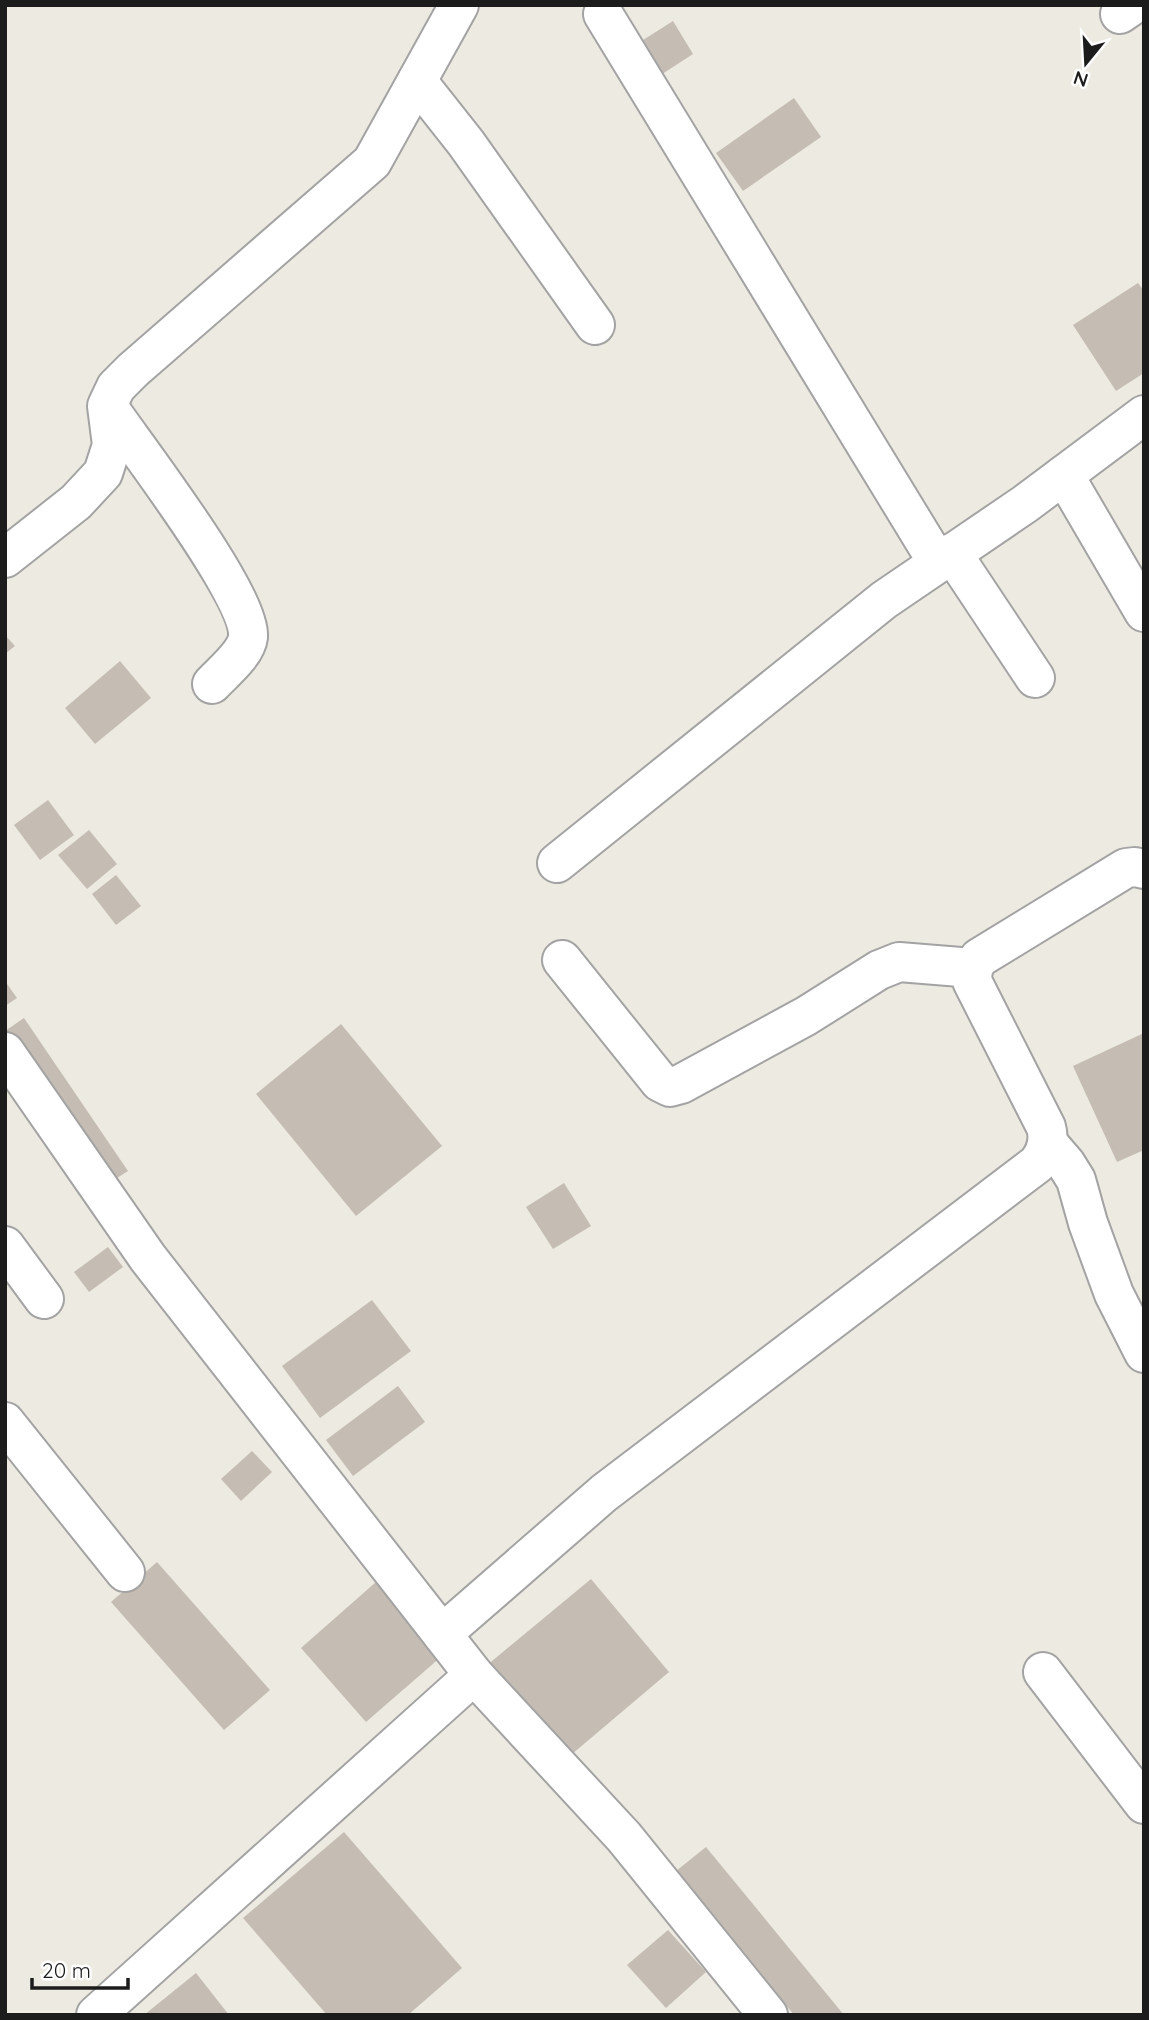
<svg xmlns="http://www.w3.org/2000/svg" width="1149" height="2020" viewBox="0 0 1149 2020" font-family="Quicksand,sans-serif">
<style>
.building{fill:#c5bdb4}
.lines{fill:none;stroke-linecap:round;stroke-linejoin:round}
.minor-casing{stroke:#a3a3a3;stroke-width:42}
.minor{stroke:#fff;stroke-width:38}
</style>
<rect width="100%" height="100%" fill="#edeae1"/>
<!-- building -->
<g class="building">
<path d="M 673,21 L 693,54 L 653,80 L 632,47 Z"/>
<path d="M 794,98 L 821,137 L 743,191 L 716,153 Z"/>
<path d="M 1138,283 L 1144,291 L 1144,373 L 1116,391 L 1073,325 Z"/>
<path d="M 5,635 L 15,646 L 5,654 Z"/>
<path d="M 120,661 L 151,698 L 95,744 L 65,708 Z"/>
<path d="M 48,800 L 74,835 L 40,860 L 14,825 Z"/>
<path d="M 89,830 L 117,864 L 87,889 L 58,855 Z"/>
<path d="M 116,875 L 141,906 L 116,925 L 92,894 Z"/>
<path d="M 5,981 L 17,998 L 5,1006 Z"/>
<path d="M 24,1018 L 128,1171 L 103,1187 L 5,1045 L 5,1031 Z"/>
<path d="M 341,1024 L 442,1146 L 356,1216 L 256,1094 Z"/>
<path d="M 1144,1033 L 1144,1150 L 1117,1162 L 1073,1066 Z"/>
<path d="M 564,1183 L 591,1226 L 553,1249 L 526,1207 Z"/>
<path d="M 108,1247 L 123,1267 L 89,1292 L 74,1272 Z"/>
<path d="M 372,1300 L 411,1351 L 320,1418 L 282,1366 Z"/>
<path d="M 398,1386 L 425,1422 L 353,1476 L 326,1440 Z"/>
<path d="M 252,1451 L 272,1472 L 241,1501 L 221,1479 Z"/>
<path d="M 157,1562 L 270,1690 L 224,1730 L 111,1602 Z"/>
<path d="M 591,1579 L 669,1672 L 565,1760 L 486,1666 Z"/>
<path d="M 376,1582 L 442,1656 L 366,1722 L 301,1648 Z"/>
<path d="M 344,1832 L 462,1968 L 408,2015 L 327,2015 L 243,1918 Z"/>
<path d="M 706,1847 L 844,2015 L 794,2015 L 676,1871 Z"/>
<path d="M 668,1930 L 706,1972 L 666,2008 L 627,1965 Z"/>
<path d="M 196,1973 L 229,2015 L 144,2015 Z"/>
</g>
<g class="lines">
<defs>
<g id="minor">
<path d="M 603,14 L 938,563"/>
<path d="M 1120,14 L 1133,5"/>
<path d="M 417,81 L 466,143 L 595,325"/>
<path d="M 109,408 C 137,449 251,596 248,637 C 246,654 223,672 212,684"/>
<path d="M 1064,475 L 1144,612"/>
<path d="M 952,553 L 1035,678"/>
<path d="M 5,558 L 76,502 L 103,473 L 112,445 L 107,406 L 116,387 L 133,370 L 372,162 L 459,5"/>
<path d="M 557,863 L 884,600 L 1025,504 L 1144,415"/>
<path d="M 562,960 L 660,1082 L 670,1087 L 681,1084 L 806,1016 L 879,970 L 899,962 L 973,968"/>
<path d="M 5,1052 L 148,1258 L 474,1675 L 624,1837 L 768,2015"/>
<path d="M 1048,1143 L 1066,1164 L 1076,1180 L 1088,1223 L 1114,1294 L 1144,1353"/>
<path d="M 5,1246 L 44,1299"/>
<path d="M 5,1422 L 125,1572"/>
<path d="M 442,1634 L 604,1493 L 1037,1164 C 1046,1153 1050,1141 1046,1127 L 972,981 L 973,968 L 979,958 L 1126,868 L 1135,867 L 1144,869"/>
<path d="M 1043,1672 L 1144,1804"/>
<path d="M 96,2015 L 474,1675"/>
</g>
</defs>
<!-- minor casing -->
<use href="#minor" class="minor-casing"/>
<!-- minor -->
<use href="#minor" class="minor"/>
</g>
<!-- border -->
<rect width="1149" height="2020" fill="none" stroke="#1c1c1c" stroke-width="14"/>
<!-- north arrow -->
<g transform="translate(1086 63) rotate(198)" stroke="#ffffff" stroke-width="5" paint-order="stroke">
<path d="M0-5L12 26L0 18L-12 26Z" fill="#1c1c1c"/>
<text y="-10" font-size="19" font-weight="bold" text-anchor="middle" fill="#1c1c1c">N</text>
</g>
<!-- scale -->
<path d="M32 1978v10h96v-10" fill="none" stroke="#1c1c1c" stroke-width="3.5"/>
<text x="42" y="1978" font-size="21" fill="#1c1c1c" stroke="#ffffff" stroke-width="5" paint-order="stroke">20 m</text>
</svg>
